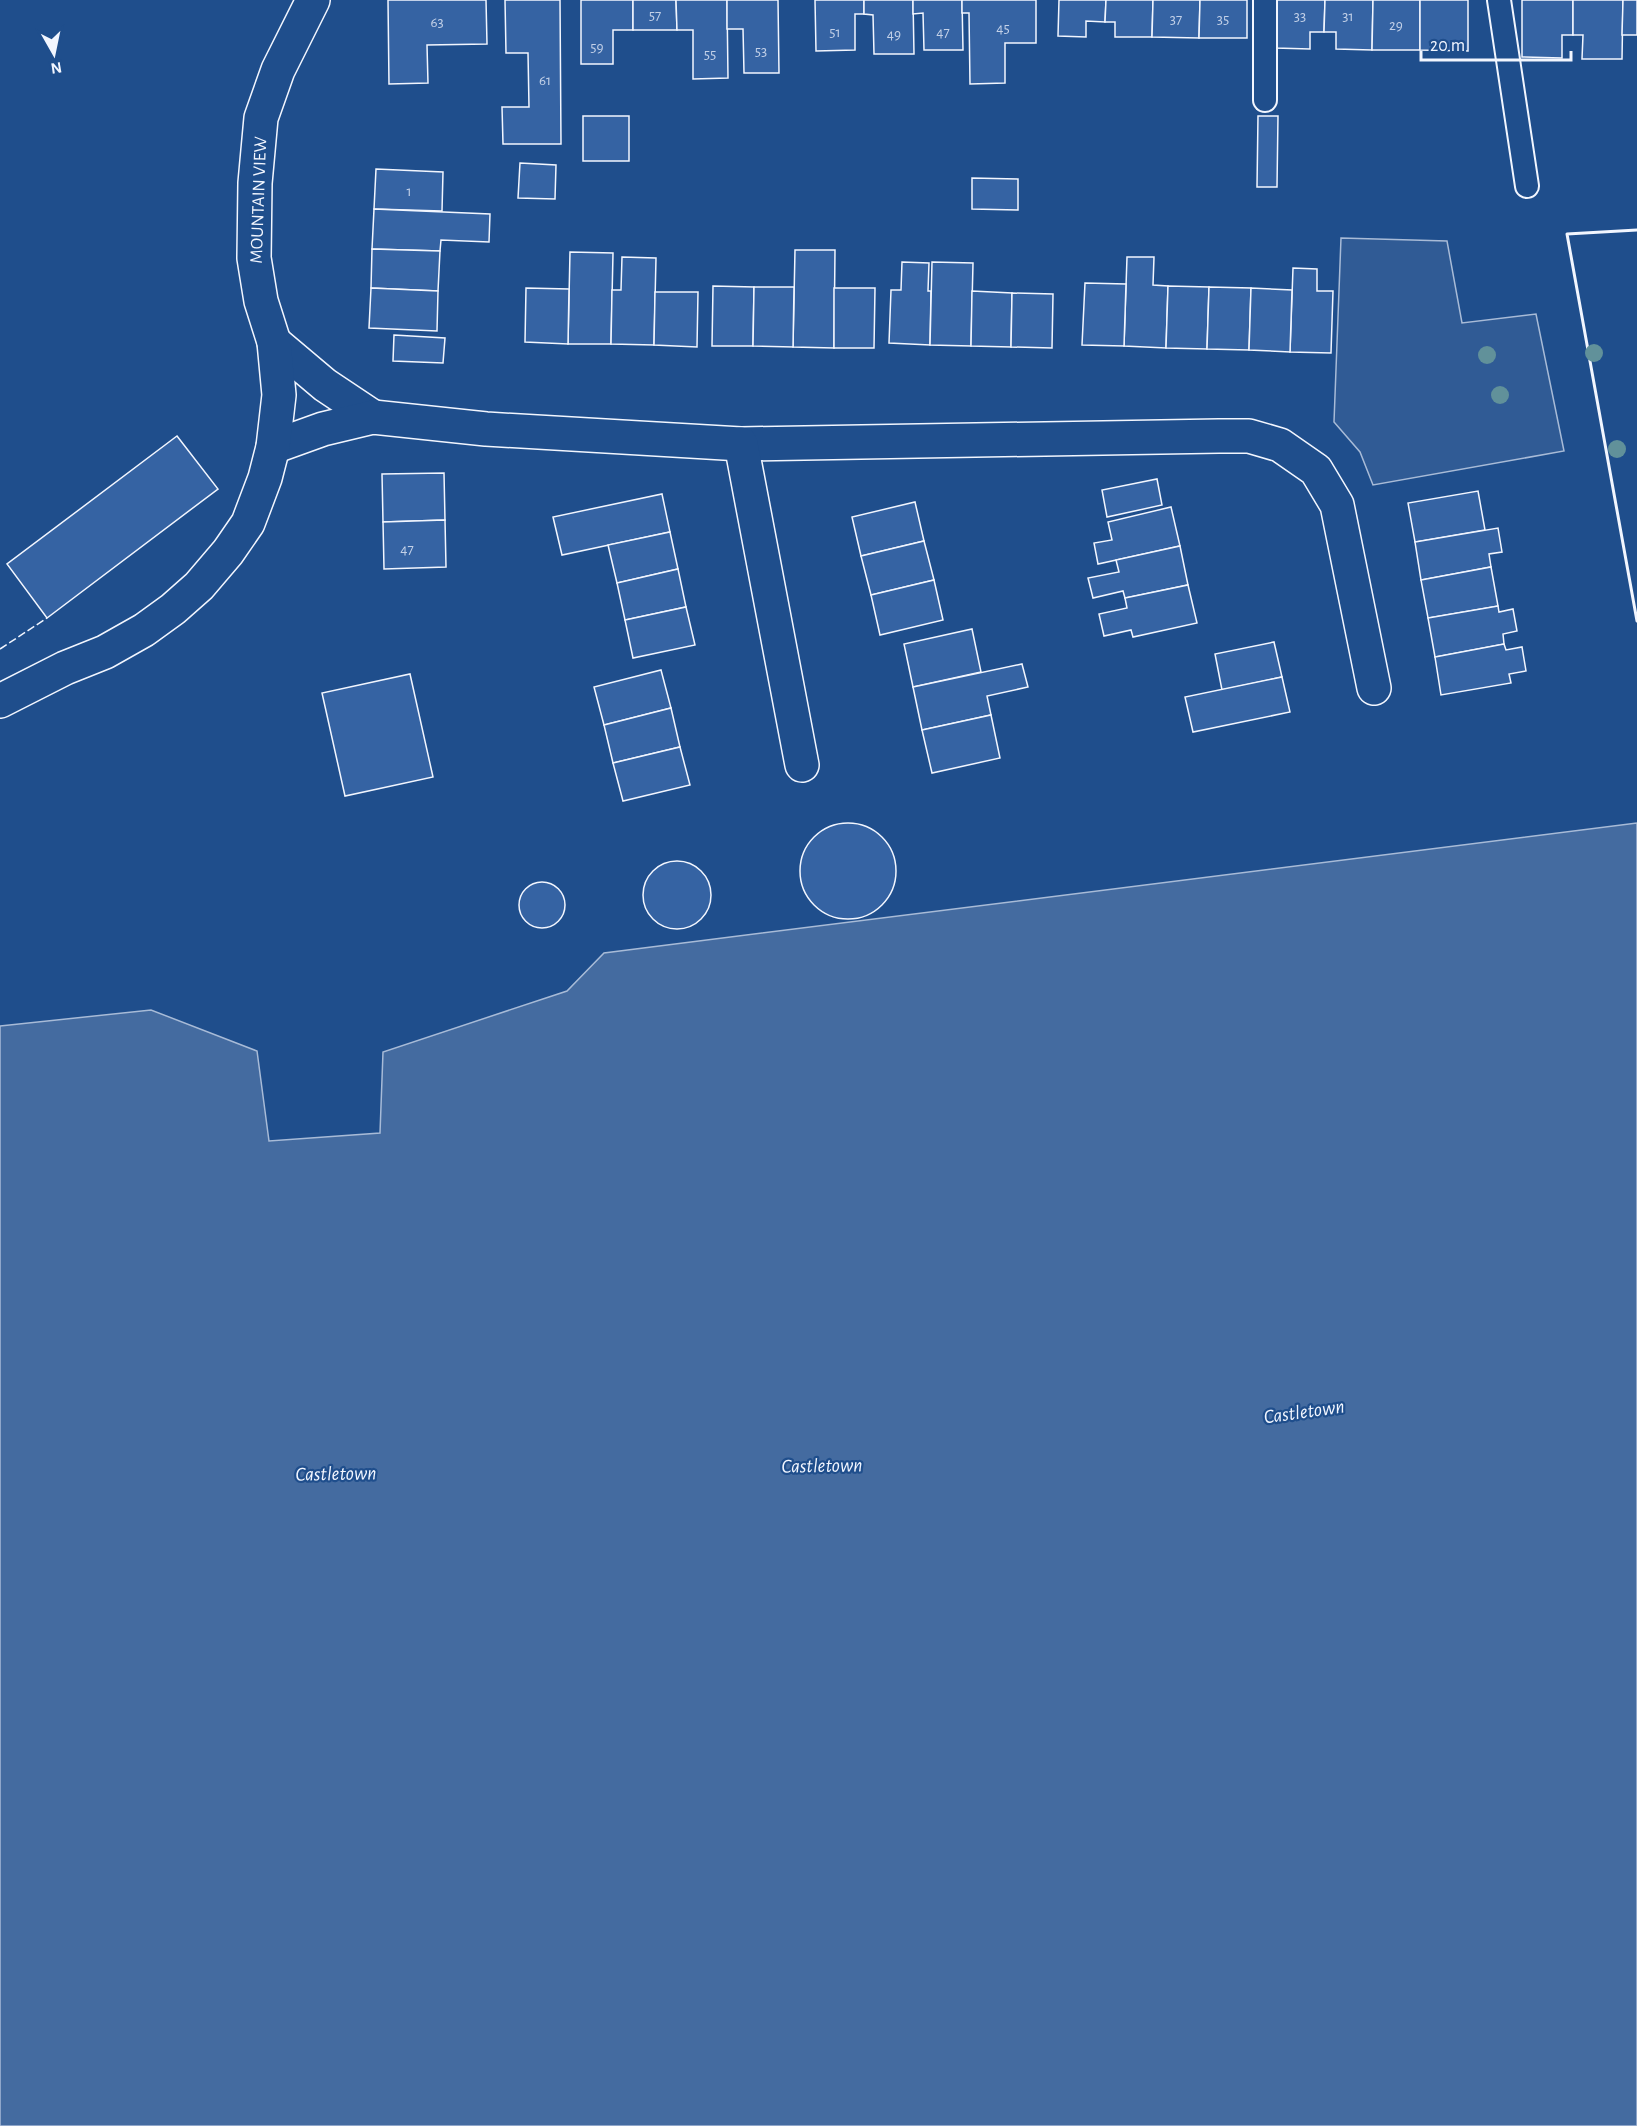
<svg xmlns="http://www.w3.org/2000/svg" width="1637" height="2126" viewBox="0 0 1637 2126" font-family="'Alegreya Sans',sans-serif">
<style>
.built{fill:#305b95;stroke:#a8bbd7;stroke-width:1.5}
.water{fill:#446ba0;stroke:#a8bbd7;stroke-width:1.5}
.building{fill:#3563a3;stroke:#f2f6ff;stroke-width:1.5}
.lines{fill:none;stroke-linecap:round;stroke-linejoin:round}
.service-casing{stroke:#f2f6ff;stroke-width:26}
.minor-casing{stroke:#f2f6ff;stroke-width:36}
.service{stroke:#1f4e8c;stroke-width:22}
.minor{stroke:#1f4e8c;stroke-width:33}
.fence{stroke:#f2f6ff;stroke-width:1.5;stroke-dasharray:8 3;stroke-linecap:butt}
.wall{stroke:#f2f6ff;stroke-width:3}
.tree{fill:#61919a}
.labels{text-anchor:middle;stroke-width:4.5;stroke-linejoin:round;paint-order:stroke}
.number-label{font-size:15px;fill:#c3d1e8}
.street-label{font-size:18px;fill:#f2f6ff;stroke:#1f4e8c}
.water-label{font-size:20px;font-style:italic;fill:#f2f6ff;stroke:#1f4e8c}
</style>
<rect width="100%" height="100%" fill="#1f4e8c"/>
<!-- built -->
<path class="built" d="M 1341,238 L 1447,241 L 1462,323 L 1536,314 L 1564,451 L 1373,485 L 1360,452 L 1334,422 Z"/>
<!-- water -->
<path class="water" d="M 1637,823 L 1637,2126 L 0,2126 L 0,1026 L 151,1010 L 257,1051 L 269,1141 L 380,1133 L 383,1052 L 567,991 L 604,953 Z"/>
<!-- building -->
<g class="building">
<path d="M 388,0 L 486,0 L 487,44 L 427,45 L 428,83 L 389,84 Z"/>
<path d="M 505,0 L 560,0 L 561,144 L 503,144 L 502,107 L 529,107 L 528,53 L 506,53 Z"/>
<path d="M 581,0 L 633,0 L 633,30 L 613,30 L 613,64 L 581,64 Z"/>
<path d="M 633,0 L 676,0 L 677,30 L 633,30 Z"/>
<path d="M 676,0 L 727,0 L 728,78 L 693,79 L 693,30 L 677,30 Z"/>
<path d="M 727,0 L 778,0 L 779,73 L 744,73 L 743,29 L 727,29 Z"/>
<path d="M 815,0 L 864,0 L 864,14 L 855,14 L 855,50 L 816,51 Z"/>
<path d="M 864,0 L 913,0 L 914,54 L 874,54 L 873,15 L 864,14 Z"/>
<path d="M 913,0 L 962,0 L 963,50 L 924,50 L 923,13 L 913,14 Z"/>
<path d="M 962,0 L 1036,0 L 1036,43 L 1005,43 L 1005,83 L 970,84 L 969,13 L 962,13 Z"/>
<path d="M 1059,0 L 1106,0 L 1105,22 L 1086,21 L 1086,37 L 1058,36 Z"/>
<path d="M 1106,0 L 1153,0 L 1152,37 L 1115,37 L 1115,22 L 1105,22 Z"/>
<path d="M 1153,0 L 1200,0 L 1199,38 L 1152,37 Z"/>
<path d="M 1200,0 L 1247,0 L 1247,38 L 1199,38 Z"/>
<path d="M 1276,0 L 1325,0 L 1324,32 L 1310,32 L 1310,49 L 1275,48 Z"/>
<path d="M 1325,0 L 1373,0 L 1372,50 L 1336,49 L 1336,32 L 1324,32 Z"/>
<path d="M 1373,0 L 1420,0 L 1420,50 L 1372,50 Z"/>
<path d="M 1420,0 L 1468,0 L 1468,51 L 1420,50 Z"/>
<path d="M 1522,0 L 1573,0 L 1573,35 L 1562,35 L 1562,58 L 1522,57 Z"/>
<path d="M 1573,0 L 1623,0 L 1622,59 L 1582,59 L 1583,35 L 1573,35 Z"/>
<path d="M 1623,0 L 1637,0 L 1637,35 L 1622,35 Z"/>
<rect x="583" y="116" width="46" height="45"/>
<path d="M 1258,116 L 1278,116 L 1277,187 L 1257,187 Z"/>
<path d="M 520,163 L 556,165 L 555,199 L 518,198 Z"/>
<path d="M 376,169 L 443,172 L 442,211 L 374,209 Z"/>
<path d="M 972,178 L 1018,179 L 1018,210 L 972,209 Z"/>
<path d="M 374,209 L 490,214 L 489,242 L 441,240 L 440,251 L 372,249 Z"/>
<path d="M 372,249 L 440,251 L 438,291 L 371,288 Z"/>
<path d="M 795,250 L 835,250 L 834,348 L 793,347 Z"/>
<path d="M 570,252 L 613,253 L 611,344 L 568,344 Z"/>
<path d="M 622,257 L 656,258 L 654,345 L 611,344 L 612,290 L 621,290 Z"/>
<path d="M 1127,257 L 1154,257 L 1153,285 L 1168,286 L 1166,348 L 1124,346 Z"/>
<path d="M 902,262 L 929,263 L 928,291 L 931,291 L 930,345 L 889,343 L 891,290 L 901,290 Z"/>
<path d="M 932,262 L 973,263 L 971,346 L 930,345 Z"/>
<path d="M 1293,268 L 1317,269 L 1317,291 L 1333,291 L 1331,353 L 1290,352 Z"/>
<path d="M 1085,283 L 1126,284 L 1124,346 L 1082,345 Z"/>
<path d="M 713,286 L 754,287 L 753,346 L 712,346 Z"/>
<path d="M 1168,286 L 1209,287 L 1207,349 L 1166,348 Z"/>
<path d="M 754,287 L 794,287 L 793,347 L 753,346 Z"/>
<path d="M 1209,287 L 1251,288 L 1249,350 L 1207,349 Z"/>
<path d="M 371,288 L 438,291 L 437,331 L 369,328 Z"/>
<path d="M 526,288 L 569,289 L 568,344 L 525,342 Z"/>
<path d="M 834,288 L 875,288 L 874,348 L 834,348 Z"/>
<path d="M 1251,288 L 1292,290 L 1290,352 L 1249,350 Z"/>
<path d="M 972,291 L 1012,293 L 1011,347 L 971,346 Z"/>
<path d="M 655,292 L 698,292 L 697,347 L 654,345 Z"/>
<path d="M 1012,293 L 1053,294 L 1052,348 L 1011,347 Z"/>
<path d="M 394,335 L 445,338 L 443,363 L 393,361 Z"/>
<path d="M 177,436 L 218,489 L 47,618 L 7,564 Z"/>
<path d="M 444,473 L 445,520 L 383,522 L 382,474 Z"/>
<path d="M 1157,479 L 1162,505 L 1107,517 L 1102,490 Z"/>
<path d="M 1478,491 L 1485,530 L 1415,542 L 1408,503 Z"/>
<path d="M 662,494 L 670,532 L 562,555 L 553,517 Z"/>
<path d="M 915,502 L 924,541 L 861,556 L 852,517 Z"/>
<path d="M 1171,507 L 1180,546 L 1098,564 L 1094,543 L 1112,540 L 1108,522 Z"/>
<path d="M 445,520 L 446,567 L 384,569 L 383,522 Z"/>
<path d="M 1498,528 L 1502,552 L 1489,554 L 1491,567 L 1421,580 L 1415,542 Z"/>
<path d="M 670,532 L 678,569 L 617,583 L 608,545 Z"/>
<path d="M 924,541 L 934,580 L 871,595 L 861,556 Z"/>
<path d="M 1180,546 L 1188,585 L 1125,598 L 1123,591 L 1093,598 L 1088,578 L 1119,572 L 1116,560 Z"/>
<path d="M 1491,567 L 1498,606 L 1428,618 L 1421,580 Z"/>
<path d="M 678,569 L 686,607 L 625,620 L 617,583 Z"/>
<path d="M 934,580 L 943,620 L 880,635 L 871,595 Z"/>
<path d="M 1188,585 L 1197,623 L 1133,637 L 1131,630 L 1104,636 L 1099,614 L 1127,608 L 1125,598 Z"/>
<path d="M 1498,606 L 1499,612 L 1513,609 L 1517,631 L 1503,634 L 1504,644 L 1435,657 L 1428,618 Z"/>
<path d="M 686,607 L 695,645 L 633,658 L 625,620 Z"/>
<path d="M 972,629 L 981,672 L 913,687 L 904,644 Z"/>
<path d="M 1274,642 L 1282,677 L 1222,690 L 1215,654 Z"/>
<path d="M 1504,644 L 1506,650 L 1522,647 L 1526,671 L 1509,674 L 1511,683 L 1441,695 L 1435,657 Z"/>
<path d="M 1022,664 L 1028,687 L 987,696 L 991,715 L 922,730 L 913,687 Z"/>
<path d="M 661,670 L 671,708 L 604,725 L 594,687 Z"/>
<path d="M 410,674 L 433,777 L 345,796 L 322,693 Z"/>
<path d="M 1282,677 L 1290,712 L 1193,732 L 1185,697 Z"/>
<path d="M 671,708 L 680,747 L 613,763 L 604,725 Z"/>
<path d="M 991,715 L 1000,758 L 932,773 L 922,730 Z"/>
<path d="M 680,747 L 690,785 L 623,801 L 613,763 Z"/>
<circle cx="848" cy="871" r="48"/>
<circle cx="677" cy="895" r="34"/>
<circle cx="542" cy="905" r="23"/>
</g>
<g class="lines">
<defs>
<g id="service">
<path d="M 1265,0 L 1265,100"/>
<path d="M 1499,0 L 1527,186"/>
</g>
<g id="minor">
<path d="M 274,342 L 325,385 L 373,417"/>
<path d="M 741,444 L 1219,436 L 1249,436 L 1280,445 L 1316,470 L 1337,505 L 1374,688"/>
<path d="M 273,447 L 323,429 L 373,417 L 486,429 L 741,444 L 802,765"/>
<path d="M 0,701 L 65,668 L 105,652 L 144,630 L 173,609 L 199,586 L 228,552 L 248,523 L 265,478 L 273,447 L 279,395 L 274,342 L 261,301 L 254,258 L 255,183 L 261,118 L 278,70 L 313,0"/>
</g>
</defs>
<!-- service casing -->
<use href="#service" class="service-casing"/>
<!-- minor casing -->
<use href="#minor" class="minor-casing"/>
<!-- service -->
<use href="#service" class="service"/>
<!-- minor -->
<use href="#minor" class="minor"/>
<!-- fence -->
<path class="fence" d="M 0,649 L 47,618"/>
<!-- wall -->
<path class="wall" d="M 1637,230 L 1567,234 L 1637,621"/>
</g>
<!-- trees -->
<g class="tree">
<circle cx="1594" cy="353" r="9"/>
<circle cx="1487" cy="355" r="9"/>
<circle cx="1500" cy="395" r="9"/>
<circle cx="1617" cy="449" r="9"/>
</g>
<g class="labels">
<!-- number labels -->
<g class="number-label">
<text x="655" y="20">57</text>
<text x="1300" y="21">33</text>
<text x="1348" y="21">31</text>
<text x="1176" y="24">37</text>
<text x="1223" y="24">35</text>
<text x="437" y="27">63</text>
<text x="1396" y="30">29</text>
<text x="1003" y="33">45</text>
<text x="835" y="37">51</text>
<text x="943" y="37">47</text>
<text x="894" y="39">49</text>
<text x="597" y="52">59</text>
<text x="761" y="56">53</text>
<text x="710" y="59">55</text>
<text x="545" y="85">61</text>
<text x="409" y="196">1</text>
<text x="407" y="554">47</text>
</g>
<!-- street labels -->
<g class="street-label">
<text transform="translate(258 200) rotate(-88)" y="6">MOUNTAIN VIEW</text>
</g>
<!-- water labels -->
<g class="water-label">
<text transform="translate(1304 1411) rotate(-8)" y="7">Castletown</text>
<text transform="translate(822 1465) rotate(-1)" y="7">Castletown</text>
<text transform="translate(336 1473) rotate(-1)" y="7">Castletown</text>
</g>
</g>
<!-- north arrow -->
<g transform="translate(54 54) rotate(171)" stroke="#1f4e8c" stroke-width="4.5" paint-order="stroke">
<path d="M0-4.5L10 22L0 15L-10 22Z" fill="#f2f6ff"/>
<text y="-9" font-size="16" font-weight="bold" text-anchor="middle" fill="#f2f6ff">N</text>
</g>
<!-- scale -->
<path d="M1421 51v9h150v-9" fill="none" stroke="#f2f6ff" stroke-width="3"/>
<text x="1430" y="51" font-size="18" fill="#f2f6ff" stroke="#1f4e8c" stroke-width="4.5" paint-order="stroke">20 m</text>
</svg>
